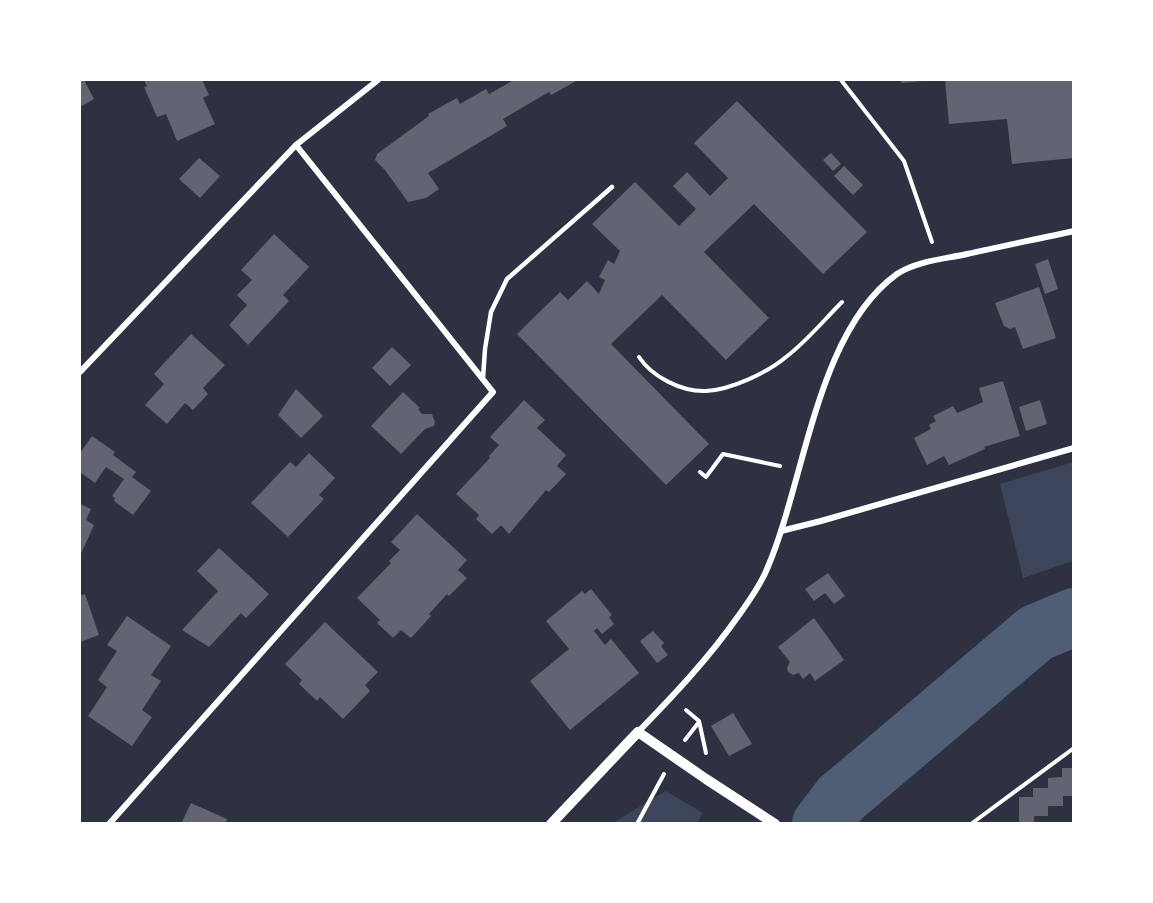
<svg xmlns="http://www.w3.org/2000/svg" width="1153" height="903" viewBox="0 0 1153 903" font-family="Ubuntu,sans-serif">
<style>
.green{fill:#3c4559}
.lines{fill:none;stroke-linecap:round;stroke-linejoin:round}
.river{stroke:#4f5d75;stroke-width:58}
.building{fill:#626471}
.path{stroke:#fff;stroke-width:4}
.service{stroke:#fff;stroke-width:4.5}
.minor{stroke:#fff;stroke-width:6}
.tertiary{stroke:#fff;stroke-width:10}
</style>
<rect width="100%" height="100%" fill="#2d3142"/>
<!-- green -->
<g class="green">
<path d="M 1073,462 L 1073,561 L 1023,578 L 1000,484 Z"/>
<path d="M 666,791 L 703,813 L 697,823 L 611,824 Z"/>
</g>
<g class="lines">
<!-- river -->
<path class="river" d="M 821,824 L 840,799 L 1036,633 L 1074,617"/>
</g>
<!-- building -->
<g class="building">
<path d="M 80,80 L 84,80 L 94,99 L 80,107 Z"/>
<path d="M 144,80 L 202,80 L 209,95 L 203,98 L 215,124 L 177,141 L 166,114 L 157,117 L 144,87 L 147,86 Z"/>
<path d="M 514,80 L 578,80 L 551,95 L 549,92 L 503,119 L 507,126 L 428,173 L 439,189 L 426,198 L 408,202 L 385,170 L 375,160 L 377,154 L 429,116 L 428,114 L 457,98 L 460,104 L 486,89 L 489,94 Z"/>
<path d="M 901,80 L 923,80 L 923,81 L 901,83 Z"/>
<path d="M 945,80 L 1074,80 L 1074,158 L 1012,164 L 1007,119 L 949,124 Z"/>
<path d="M 737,101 L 867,232 L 823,274 L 754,204 L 704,252 L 769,318 L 726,360 L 662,295 L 611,344 L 709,444 L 666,485 L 517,334 L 560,292 L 568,300 L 587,281 L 599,294 L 605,280 L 599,277 L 608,260 L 614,264 L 620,251 L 592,224 L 635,182 L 679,226 L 696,209 L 673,186 L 687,172 L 710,196 L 728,178 L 694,143 Z"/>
<path d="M 831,153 L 841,164 L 833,171 L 823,160 Z"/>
<path d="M 199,158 L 220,176 L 200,198 L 179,179 Z"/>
<path d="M 844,166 L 863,185 L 853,195 L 834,176 Z"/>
<path d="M 274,234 L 309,267 L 283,295 L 289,301 L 248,345 L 229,325 L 247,305 L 237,295 L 252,280 L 241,270 Z"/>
<path d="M 1048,259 L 1058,289 L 1045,294 L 1035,264 Z"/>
<path d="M 1039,287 L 1056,338 L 1023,349 L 1015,327 L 1010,329 L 1004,326 L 995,303 Z"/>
<path d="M 191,334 L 225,365 L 203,388 L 208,394 L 193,410 L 185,403 L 167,424 L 145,405 L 164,384 L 154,374 Z"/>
<path d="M 392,347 L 411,365 L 390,386 L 372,368 Z"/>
<path d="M 1003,381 L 1020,436 L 984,447 L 985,449 L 949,465 L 944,456 L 927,465 L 914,438 L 931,429 L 929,425 L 936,421 L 933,416 L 953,406 L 957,413 L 983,402 L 979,388 Z"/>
<path d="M 296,389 L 323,416 L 301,438 L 278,415 Z"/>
<path d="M 403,392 L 420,408 L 418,409 L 422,414 L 432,414 L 435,422 L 434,426 L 425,429 L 401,454 L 371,426 Z"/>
<path d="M 524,400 L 545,420 L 537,428 L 566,455 L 557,466 L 566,474 L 549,492 L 546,490 L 509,534 L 501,525 L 492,534 L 476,519 L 479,515 L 456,494 L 490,458 L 489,456 L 499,445 L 490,437 Z"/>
<path d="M 1040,400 L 1047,424 L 1026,431 L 1019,407 Z"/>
<path d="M 92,436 L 115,452 L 113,455 L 136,472 L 132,477 L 151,491 L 133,515 L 114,501 L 115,498 L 112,496 L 124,479 L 106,467 L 95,483 L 80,472 L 80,453 Z"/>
<path d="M 309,453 L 335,478 L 319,495 L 324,499 L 288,537 L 251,503 L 290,462 L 296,467 Z"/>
<path d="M 80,504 L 91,509 L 86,520 L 94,525 L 80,556 Z"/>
<path d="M 417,514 L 467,560 L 458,570 L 467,578 L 449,596 L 447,594 L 429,614 L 431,616 L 411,638 L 401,630 L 393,638 L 377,623 L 380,620 L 357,598 L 391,563 L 389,561 L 400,550 L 391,542 Z"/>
<path d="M 219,548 L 269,594 L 246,618 L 241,613 L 209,647 L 182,630 L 218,591 L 197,571 Z"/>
<path d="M 828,573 L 845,596 L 834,604 L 825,593 L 814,601 L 805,589 Z"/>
<path d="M 591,589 L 612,615 L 609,617 L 614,624 L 602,634 L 597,628 L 594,631 L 605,645 L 611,639 L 639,673 L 570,730 L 530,681 L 569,649 L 546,621 L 582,591 L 585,594 Z"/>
<path d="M 85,594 L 99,635 L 80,642 L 80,596 Z"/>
<path d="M 127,616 L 171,646 L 151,675 L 161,681 L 142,710 L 152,717 L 132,746 L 88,716 L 107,687 L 98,680 L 117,651 L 107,645 Z"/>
<path d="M 814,618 L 844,660 L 815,681 L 810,673 L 803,679 L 799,673 L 793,675 L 788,672 L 787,668 L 790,662 L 778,647 Z"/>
<path d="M 325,622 L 378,672 L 365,685 L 370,691 L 343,719 L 320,697 L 317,701 L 299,684 L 302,680 L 285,664 Z"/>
<path d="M 653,631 L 664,643 L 661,646 L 668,655 L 657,663 L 640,641 Z"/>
<path d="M 733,713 L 752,744 L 729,756 L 711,726 Z"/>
<path d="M 1062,768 L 1074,768 L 1074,796 L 1063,796 L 1063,806 L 1048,806 L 1048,816 L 1034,816 L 1034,824 L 1019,824 L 1019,797 L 1033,797 L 1033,788 L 1048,788 L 1048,778 L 1062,777 Z"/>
<path d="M 191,803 L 227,819 L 225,824 L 181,824 Z"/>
</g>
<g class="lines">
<!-- path -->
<g class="path">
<path d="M 841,80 L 904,161 L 932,242"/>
<path d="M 639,357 C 652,377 682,392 706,391 C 730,390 767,373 786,357 C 806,342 824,320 842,302"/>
<path d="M 700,472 L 706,477 L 723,454 L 780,466"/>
<path d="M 686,710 L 699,721 L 706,753"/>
<path d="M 685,740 L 699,722"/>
<path d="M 637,824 L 664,774"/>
<path d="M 971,824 L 1074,748"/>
</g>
<!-- service -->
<path class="service" d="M 483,378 L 485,349 L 491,312 L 507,279 L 612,187"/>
<!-- minor -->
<g class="minor">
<path d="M 80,372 L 296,145 L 378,80"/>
<path d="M 781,531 L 821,521 L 1074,448"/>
<path d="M 638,732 C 674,695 709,658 739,615 C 749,601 760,586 767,569 C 805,482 816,332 897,274 C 916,261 945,259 967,254 C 1002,246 1038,239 1074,231"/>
<path d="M 109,824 L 493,392 L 296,145"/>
</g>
<!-- tertiary -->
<path class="tertiary" d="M 551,824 L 638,732 L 706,779 L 775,824"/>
</g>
<!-- border -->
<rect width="1153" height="903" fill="none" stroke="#ffffff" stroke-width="162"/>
</svg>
